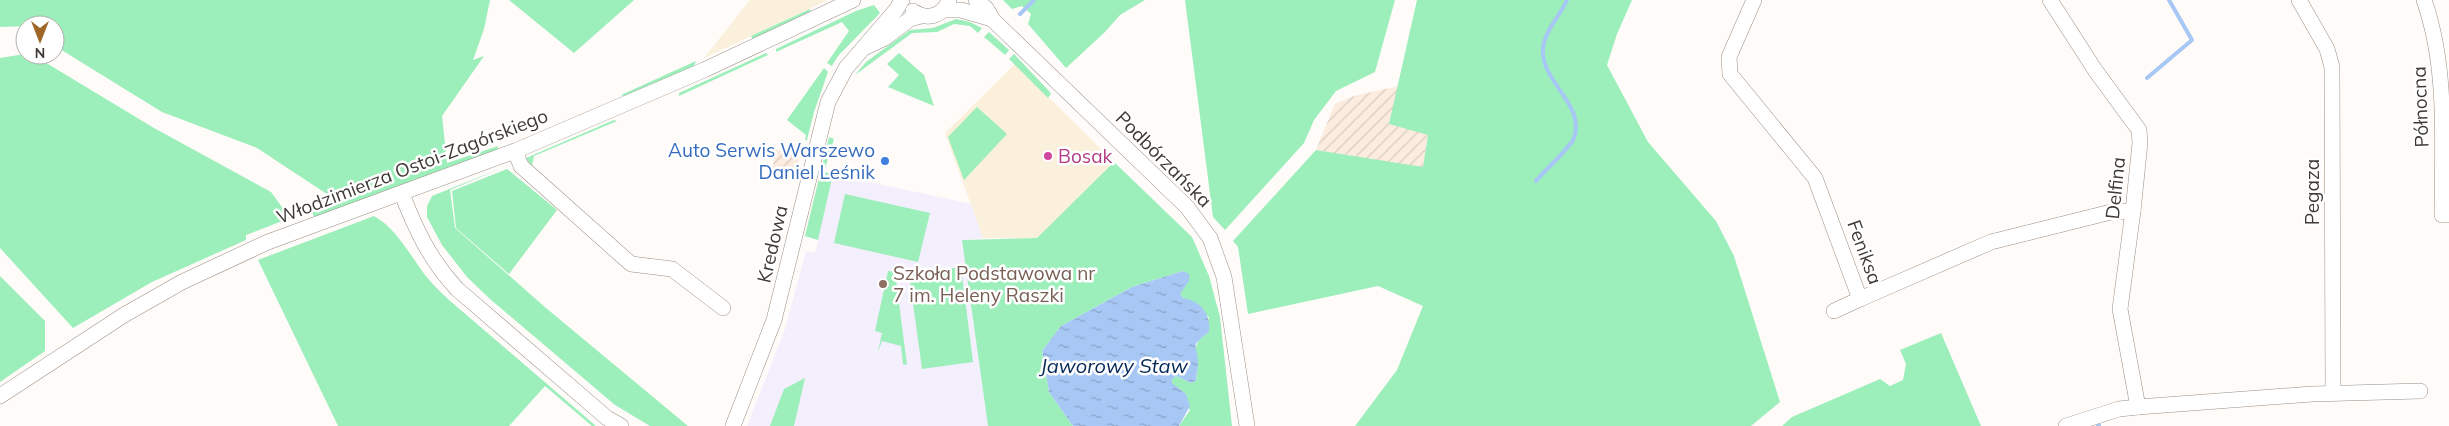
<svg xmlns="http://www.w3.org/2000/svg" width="2449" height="426" viewBox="0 0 2449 426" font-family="Mulish,sans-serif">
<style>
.commercial{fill:#fbf0db}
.industrial{fill:url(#industrial-furrows)}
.education{fill:#f4effc}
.grass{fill:#9ceebb}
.water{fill:url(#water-ripples)}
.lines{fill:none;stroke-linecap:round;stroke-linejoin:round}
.stream{stroke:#a7c7f5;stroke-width:4}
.street-casing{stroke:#9b8f85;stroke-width:16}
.street{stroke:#fff;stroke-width:15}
.hotel-dot{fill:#d1479c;stroke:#fff;stroke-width:2}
.shop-dot{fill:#3f7fe0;stroke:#fff;stroke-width:2}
.education-dot{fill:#8d6e63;stroke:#fff;stroke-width:2}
.labels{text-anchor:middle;stroke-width:5;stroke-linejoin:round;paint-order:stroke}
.street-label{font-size:19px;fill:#3e3934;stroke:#fff}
.shop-label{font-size:19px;fill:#366cbe;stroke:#fff;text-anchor:end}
.hotel-label{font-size:19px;fill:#b23c85;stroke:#fff;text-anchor:start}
.education-label{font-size:19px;fill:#785e54;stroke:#fff;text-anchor:start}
.water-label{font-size:20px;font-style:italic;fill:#052856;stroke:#fff}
</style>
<defs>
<pattern id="industrial-furrows" width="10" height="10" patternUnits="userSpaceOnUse" patternTransform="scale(1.25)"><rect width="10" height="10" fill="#fcecdf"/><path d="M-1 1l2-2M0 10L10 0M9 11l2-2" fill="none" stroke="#d9cbc0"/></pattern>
<pattern id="water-ripples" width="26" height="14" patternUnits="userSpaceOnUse" patternTransform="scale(1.25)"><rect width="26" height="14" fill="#a7c7f5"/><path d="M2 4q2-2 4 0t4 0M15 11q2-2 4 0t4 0" fill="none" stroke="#89a3c7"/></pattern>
</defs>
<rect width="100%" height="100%" fill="#fefbf9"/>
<!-- commercial -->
<g class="commercial">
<path d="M 750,0 L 828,0 L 704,58 Z"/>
<path d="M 1015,64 L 1114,162 L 1037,238 L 983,238 L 945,133 Z"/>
</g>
<!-- industrial -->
<g class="industrial">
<path d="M 1399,86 L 1389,124 L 1428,134 L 1423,168 L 1316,150 L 1335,104 L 1354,96 Z"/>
<path d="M 775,149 L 800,155 L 793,181 L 772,176 Z"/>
</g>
<!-- education -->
<path class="education" d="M 833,174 L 971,204 L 983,238 L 963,240 L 988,426 L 747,426 L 785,329 L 806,251 L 815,253 Z"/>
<!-- grass -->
<g class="grass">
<path d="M 0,0 L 490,0 L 484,29 L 473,60 L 484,56 L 442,116 L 447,163 L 498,146 L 497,152 L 315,219 L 311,210 L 336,200 L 257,148 L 162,112 L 55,46 L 55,25 L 0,27 Z"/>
<path d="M 509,0 L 634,0 L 574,53 Z"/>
<path d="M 1003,0 L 1145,0 L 1120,15 L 1105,32 L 1066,68 L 1028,24 L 1031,14 L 1022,6 L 1012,9 Z"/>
<path d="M 1185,0 L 1395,0 L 1375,72 L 1336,91 L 1314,120 L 1304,143 L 1225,230 L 1213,217 Z"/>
<path d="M 1417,0 L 1632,0 L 1617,34 L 1607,65 L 1648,142 L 1716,221 L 1734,256 L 1780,402 L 1751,426 L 1355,426 L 1397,370 L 1423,306 L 1378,286 L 1248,314 L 1238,247 L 1233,241 L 1316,150 L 1423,167 L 1428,135 L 1389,124 Z"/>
<path d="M 874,5 L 880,13 L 838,56 L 832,66 L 827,63 L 849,31 L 842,22 L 776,52 L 776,49 L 856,11 Z"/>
<path d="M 810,9 L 811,13 L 754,41 L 751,36 Z"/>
<path d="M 956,19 L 970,22 L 982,28 L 978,33 L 970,26 L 954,24 L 937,32 L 912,33 L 855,75 L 866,62 L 910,30 L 933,28 Z"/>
<path d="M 989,32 L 1009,50 L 1005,55 L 984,37 Z"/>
<path d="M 766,53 L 768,55 L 679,96 L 679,93 Z"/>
<path d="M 899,53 L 924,75 L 934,106 L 888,87 L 899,75 L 887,64 Z"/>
<path d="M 25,54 L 33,55 L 154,128 L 271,192 L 290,218 L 246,235 L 246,240 L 152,282 L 73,328 L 0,248 L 0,58 Z"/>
<path d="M 1014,54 L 1049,91 L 1051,94 L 1048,98 L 1009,59 Z"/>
<path d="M 696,61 L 693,68 L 627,97 L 621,95 Z"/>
<path d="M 824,68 L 828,72 L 814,112 L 807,140 L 805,140 L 806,135 L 787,120 Z"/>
<path d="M 977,107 L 1007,134 L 964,180 L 948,137 Z"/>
<path d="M 614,120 L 617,121 L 534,156 L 532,166 L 526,158 Z"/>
<path d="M 829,137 L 834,139 L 824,172 L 833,174 L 818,240 L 805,236 Z"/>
<path d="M 1114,162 L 1192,237 L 1209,276 L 1220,317 L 1232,426 L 1179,426 L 1190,410 L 1172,383 L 1172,379 L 1176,376 L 1191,383 L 1196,381 L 1198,364 L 1195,350 L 1199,339 L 1204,336 L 1209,317 L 1183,298 L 1180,294 L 1183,271 L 1132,287 L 1061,326 L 1042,351 L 1049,392 L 1073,426 L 988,426 L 962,240 L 1037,238 Z"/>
<path d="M 507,166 L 450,190 L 455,228 L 546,308 L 688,426 L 650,426 L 615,405 L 490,299 L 467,277 L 442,245 L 427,217 L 427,206 L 432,196 Z"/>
<path d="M 507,169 L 557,210 L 509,274 L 456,228 L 452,191 Z"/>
<path d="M 845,194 L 930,213 L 918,262 L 834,243 Z"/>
<path d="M 374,216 C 399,230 412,260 430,281 C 436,288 443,294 449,300 L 596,426 L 592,426 L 545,386 L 509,426 L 338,426 L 258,260 Z"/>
<path d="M 961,267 L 973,362 L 922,369 L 909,274 Z"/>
<path d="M 888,271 L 895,272 L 907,365 L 903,364 L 901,346 L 882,341 L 878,352 L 882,333 L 875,331 Z"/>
<path d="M 0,276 L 45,321 L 45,351 L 0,382 Z"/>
<path d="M 1941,333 L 1981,426 L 1782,426 L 1792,417 L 1880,379 L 1890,386 L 1903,380 L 1906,364 L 1900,350 Z"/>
<path d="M 805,378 L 794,426 L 770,426 L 784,389 Z"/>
</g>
<!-- water -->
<path class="water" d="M 1183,271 L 1189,274 L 1189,281 L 1180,294 L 1183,298 C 1201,301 1211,314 1209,332 C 1188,348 1198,343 1198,364 C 1198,369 1196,375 1196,381 L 1191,383 L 1176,376 L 1172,379 L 1172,383 L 1186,394 L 1190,406 L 1179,426 L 1073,426 L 1049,392 L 1042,351 L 1061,326 L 1132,287 Z"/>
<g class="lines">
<!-- stream -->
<g class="stream">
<path d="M 1020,14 L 1034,0"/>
<path d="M 2147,78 L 2192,40 L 2169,0"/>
<path d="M 1536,181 C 1543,172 1571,147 1574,138 C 1586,104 1540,82 1543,48 C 1545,30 1560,16 1567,0"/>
<path d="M 2098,426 L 2099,425"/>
</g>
<defs>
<g id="street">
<path d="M 976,0 L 986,8 L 993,20 L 1187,207 L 1210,238 L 1224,277 L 1247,426"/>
<path d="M 1754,0 L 1729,57 L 1730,74 L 1815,178 L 1860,299 L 1991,242 L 2111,212 L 2133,211"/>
<path d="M 2050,0 L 2095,70 L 2139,130 L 2140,143 L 2133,211 L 2120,309 L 2138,407"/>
<path d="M 2299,0 L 2327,49 L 2332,67 L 2333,393"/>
<path d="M 2424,0 C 2448,68 2442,144 2442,215 L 2449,215"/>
<path d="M 943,10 L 961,10 L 992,19"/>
<path d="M 913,11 C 927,21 943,16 949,0"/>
<path d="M 866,47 L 885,38 L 910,19 L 921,16"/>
<path d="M 515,151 L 521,166 L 631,264 L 672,269 L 723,308"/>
<path d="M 402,194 C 416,230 430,260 457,289 L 607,418 L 621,426"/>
<path d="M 1834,311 L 1860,299"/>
<path d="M 0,396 L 124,315 L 182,282 L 268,242 L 515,151 L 704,70 L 853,0"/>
<path d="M 733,426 L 774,320 L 828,102 L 846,68 L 896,10 L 902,0"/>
<path d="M 2066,426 L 2119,409 L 2138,407 L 2312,394 L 2420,391"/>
</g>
</defs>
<!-- street casing -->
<use href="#street" class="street-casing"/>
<!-- street -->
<use href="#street" class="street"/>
</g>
<!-- markers -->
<circle class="hotel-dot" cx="1048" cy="156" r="5"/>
<circle class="shop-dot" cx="885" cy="161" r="5"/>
<circle class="education-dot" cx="883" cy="284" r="5"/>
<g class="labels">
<!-- street labels -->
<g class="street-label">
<text transform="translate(2420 107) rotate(-92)" y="7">Północna</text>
<text transform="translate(1164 159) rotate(45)" y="7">Podbórzańska</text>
<text transform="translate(412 166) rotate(-21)" y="7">Włodzimierza Ostoi-Zagórskiego</text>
<text transform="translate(2115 188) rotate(-84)" y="7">Delfina</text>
<text transform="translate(2312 192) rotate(-90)" y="7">Pegaza</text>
<text transform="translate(772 244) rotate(-77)" y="7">Kredowa</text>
<text transform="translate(1865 252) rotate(70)" y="7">Feniksa</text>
</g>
<!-- shop labels -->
<g class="shop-label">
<text x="875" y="157">Auto Serwis Warszewo<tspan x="875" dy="22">Daniel Leśnik</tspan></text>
</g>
<!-- hotel labels -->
<g class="hotel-label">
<text x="1058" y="163">Bosak</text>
</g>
<!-- education labels -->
<g class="education-label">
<text x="893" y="280">Szkoła Podstawowa nr<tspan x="893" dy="22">7 im. Heleny Raszki</tspan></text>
</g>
<!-- water labels -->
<g class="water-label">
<text x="1114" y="373">Jaworowy Staw</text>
</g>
</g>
<!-- north arrow -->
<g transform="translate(40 40) rotate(180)"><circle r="24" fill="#ffffff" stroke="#b2b0ae"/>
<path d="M0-4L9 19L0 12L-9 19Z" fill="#a06626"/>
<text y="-8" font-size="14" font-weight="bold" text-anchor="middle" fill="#3e3934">N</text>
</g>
</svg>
